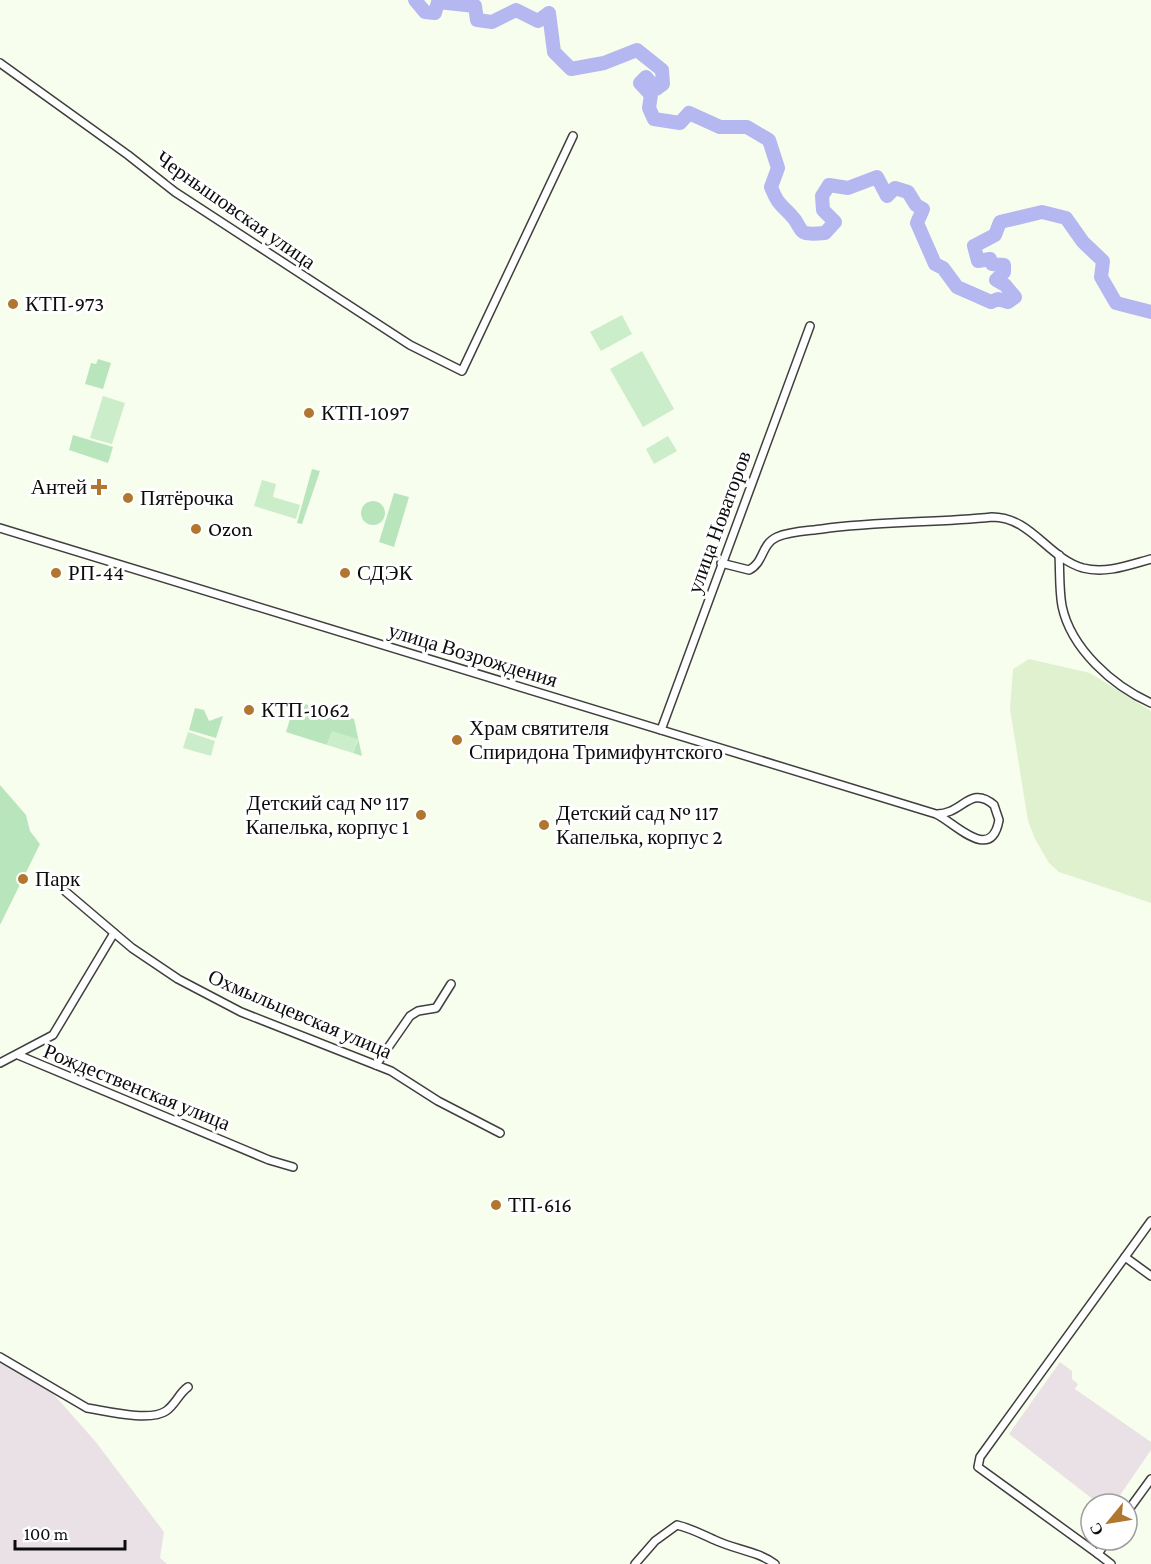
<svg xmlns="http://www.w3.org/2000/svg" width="1151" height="1564" viewBox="0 0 1151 1564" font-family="'Crimson Pro',serif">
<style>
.industrial{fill:#eae1e6}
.farmland{fill:#e0f1cf}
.green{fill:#b9e5bd}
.pitch{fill:#ccedca}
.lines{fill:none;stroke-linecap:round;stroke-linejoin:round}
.river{stroke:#b5b7f1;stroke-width:14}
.minor-casing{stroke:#3f3f3f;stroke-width:10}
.minor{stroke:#fff;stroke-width:7}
.poi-dot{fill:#b1762f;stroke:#fff;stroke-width:2}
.labels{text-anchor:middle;stroke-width:6;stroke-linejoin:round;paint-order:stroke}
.street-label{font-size:21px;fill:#0c0c0c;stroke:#fff}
.poi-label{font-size:21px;fill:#0c0c0c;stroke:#fff;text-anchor:start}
</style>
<rect width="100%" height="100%" fill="#f7feed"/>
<!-- industrial -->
<g class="industrial">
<path d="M 1060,1362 L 1072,1371 L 1072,1379 L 1078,1384 L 1075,1389 L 1151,1442 L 1151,1450 L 1114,1504 L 1099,1504 L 1009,1434 Z"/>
<path d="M 0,1363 L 48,1388 L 95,1441 L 164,1532 L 160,1558 L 167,1564 L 0,1564 Z"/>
</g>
<!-- farmland -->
<path class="farmland" d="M 1029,659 L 1090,673 L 1151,711 L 1151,903 L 1059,872 L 1049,863 L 1035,839 L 1028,821 L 1010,709 L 1013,669 Z"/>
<!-- green -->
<g class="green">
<path d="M 98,359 L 111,363 L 103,389 L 85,384 L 91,363 L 96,364 Z"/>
<path d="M 73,435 L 113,447 L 108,463 L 69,450 Z"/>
<path d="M 312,469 L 320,471 L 302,524 L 297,523 Z"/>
<path d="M 394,493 L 409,497 L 394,547 L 379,542 Z"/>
<circle cx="373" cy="513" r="12"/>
<path d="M 305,704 L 354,719 L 362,756 L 353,753 L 358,740 L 332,732 L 327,745 L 286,732 L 291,716 L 301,719 Z"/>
<path d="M 195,708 L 204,710 L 209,721 L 223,716 L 216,738 L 189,730 Z"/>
<path d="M 0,785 L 26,815 L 30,831 L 40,844 L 0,925 Z"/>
</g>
<!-- pitch -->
<g class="pitch">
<path d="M 622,315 L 632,334 L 601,351 L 590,332 Z"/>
<path d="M 642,351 L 674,409 L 643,427 L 610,369 Z"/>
<path d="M 103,396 L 125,403 L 112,444 L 90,438 Z"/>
<path d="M 668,436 L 677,451 L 654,464 L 646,449 Z"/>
<path d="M 262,480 L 276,484 L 273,497 L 300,505 L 296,519 L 254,506 Z"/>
<path d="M 332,731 L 358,739 L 353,753 L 327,745 Z"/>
<path d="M 188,732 L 215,741 L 211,756 L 183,748 Z"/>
</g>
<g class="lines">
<!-- river -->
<path class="river" d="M 415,0 L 425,12 L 435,13 L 438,2 L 475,6 L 477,20 L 492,22 L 516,10 L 538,21 L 549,13 L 554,52 L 571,69 L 604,63 L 637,50 L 662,70 L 663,84 L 656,89 L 646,77 L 640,83 L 651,95 L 649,108 L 654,119 L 680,123 L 689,113 L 720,127 L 747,127 L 769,140 L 778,168 L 771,187 C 777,202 779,203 790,214 C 806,230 793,236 825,233 L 835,222 L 823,210 L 822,196 L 829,185 L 848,188 L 877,177 L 887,196 L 895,188 L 908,192 L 916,205 L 923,209 L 917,223 L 935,264 L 943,268 L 957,287 L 991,302 L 998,299 L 1008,302 L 1015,297 L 1005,285 L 996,280 L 1004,272 L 1004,265 L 992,264 L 990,259 L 978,261 L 974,246 L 995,235 L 1000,222 L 1042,212 L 1066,218 L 1083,242 L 1103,261 L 1101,277 L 1116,303 L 1151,312"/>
<defs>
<g id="minor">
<path d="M 0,63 L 128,155 L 175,192 L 410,345 L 462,371 L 573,136"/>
<path d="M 0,528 L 936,814 C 954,822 991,864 999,820 L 994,805 C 970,784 962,815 936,814"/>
<path d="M 1059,555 C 1060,571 1059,589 1062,606 C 1071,649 1113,686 1151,703"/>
<path d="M 721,563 L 749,570 C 764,563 761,544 777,537 C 791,531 808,531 822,529 C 879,521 936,523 992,517 C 1031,517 1048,558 1083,568 C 1106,574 1129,565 1151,559"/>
<path d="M 661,730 L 810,326"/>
<path d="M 66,892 L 132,948 L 178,979 L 241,1012 L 391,1071 L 438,1101 L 500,1133"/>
<path d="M 18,1055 L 269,1160 L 293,1167"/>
<path d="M 0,1063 L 53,1035 L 114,933"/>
<path d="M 376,1065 L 410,1016 L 418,1011 L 436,1008 L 451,984"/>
<path d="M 1125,1257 L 1151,1276"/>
<path d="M 0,1357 L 87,1408 C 106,1411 150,1422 166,1411 C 176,1404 179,1393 188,1387"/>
<path d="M 1127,1512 L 1151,1479"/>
<path d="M 1107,1540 L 1098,1554 L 1111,1564"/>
<path d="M 1098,1554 L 978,1467 L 980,1457 L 1151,1221"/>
<path d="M 635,1564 L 655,1541 L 677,1525 C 693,1529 703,1535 717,1541 C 737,1550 757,1551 775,1564"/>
</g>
</defs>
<!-- minor casing -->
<use href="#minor" class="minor-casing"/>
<!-- minor -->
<use href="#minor" class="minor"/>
</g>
<!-- markers -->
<g class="poi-dot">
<circle cx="13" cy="304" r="6"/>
<circle cx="309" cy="413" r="6"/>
<path d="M96 478h6v6h6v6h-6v6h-6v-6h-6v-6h6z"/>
<circle cx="128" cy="498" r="6"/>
<circle cx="196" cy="529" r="6"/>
<circle cx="56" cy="573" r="6"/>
<circle cx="345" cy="573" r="6"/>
<circle cx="249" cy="710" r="6"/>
<circle cx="457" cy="740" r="6"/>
<circle cx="421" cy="815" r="6"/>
<circle cx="544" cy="825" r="6"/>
<circle cx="23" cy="879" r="6"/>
<circle cx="496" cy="1205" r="6"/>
</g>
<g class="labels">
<!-- street labels -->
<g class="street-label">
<text transform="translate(236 210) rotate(35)" y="7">Чернышовская улица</text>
<text transform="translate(719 522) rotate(-70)" y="7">улица Новаторов</text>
<text transform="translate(473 655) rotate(17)" y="7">улица Возрождения</text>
<text transform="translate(300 1014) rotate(23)" y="7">Охмыльцевская улица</text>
<text transform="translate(137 1087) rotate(22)" y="7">Рождественская улица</text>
</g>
<!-- poi labels -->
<g class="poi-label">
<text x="25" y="311">КТП-973</text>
<text x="321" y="420">КТП-1097</text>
<text x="87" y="494" text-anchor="end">Антей</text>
<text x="140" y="505">Пятёрочка</text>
<text x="208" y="536">Ozon</text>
<text x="68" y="580">РП-44</text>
<text x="357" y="580">СДЭК</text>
<text x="261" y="717">КТП-1062</text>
<text x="469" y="735">Храм святителя<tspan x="469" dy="24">Спиридона Тримифунтского</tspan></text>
<text x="409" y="810" text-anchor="end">Детский сад № 117<tspan x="409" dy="24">Капелька, корпус 1</tspan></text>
<text x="556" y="820">Детский сад № 117<tspan x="556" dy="24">Капелька, корпус 2</tspan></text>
<text x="35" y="886">Парк</text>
<text x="508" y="1212">ТП-616</text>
</g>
</g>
<!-- north arrow -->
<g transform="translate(1109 1522) rotate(240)"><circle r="28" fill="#ffffff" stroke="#9e9e9e" stroke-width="1.5"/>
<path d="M0-4.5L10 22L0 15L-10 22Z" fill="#b1762f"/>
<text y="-9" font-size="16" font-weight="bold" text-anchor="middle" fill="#0c0c0c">С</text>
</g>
<!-- scale -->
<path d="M15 1540v9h110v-9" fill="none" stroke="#0c0c0c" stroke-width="3"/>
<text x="24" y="1540" font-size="18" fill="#0c0c0c" stroke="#ffffff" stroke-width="4.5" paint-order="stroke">100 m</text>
</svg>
